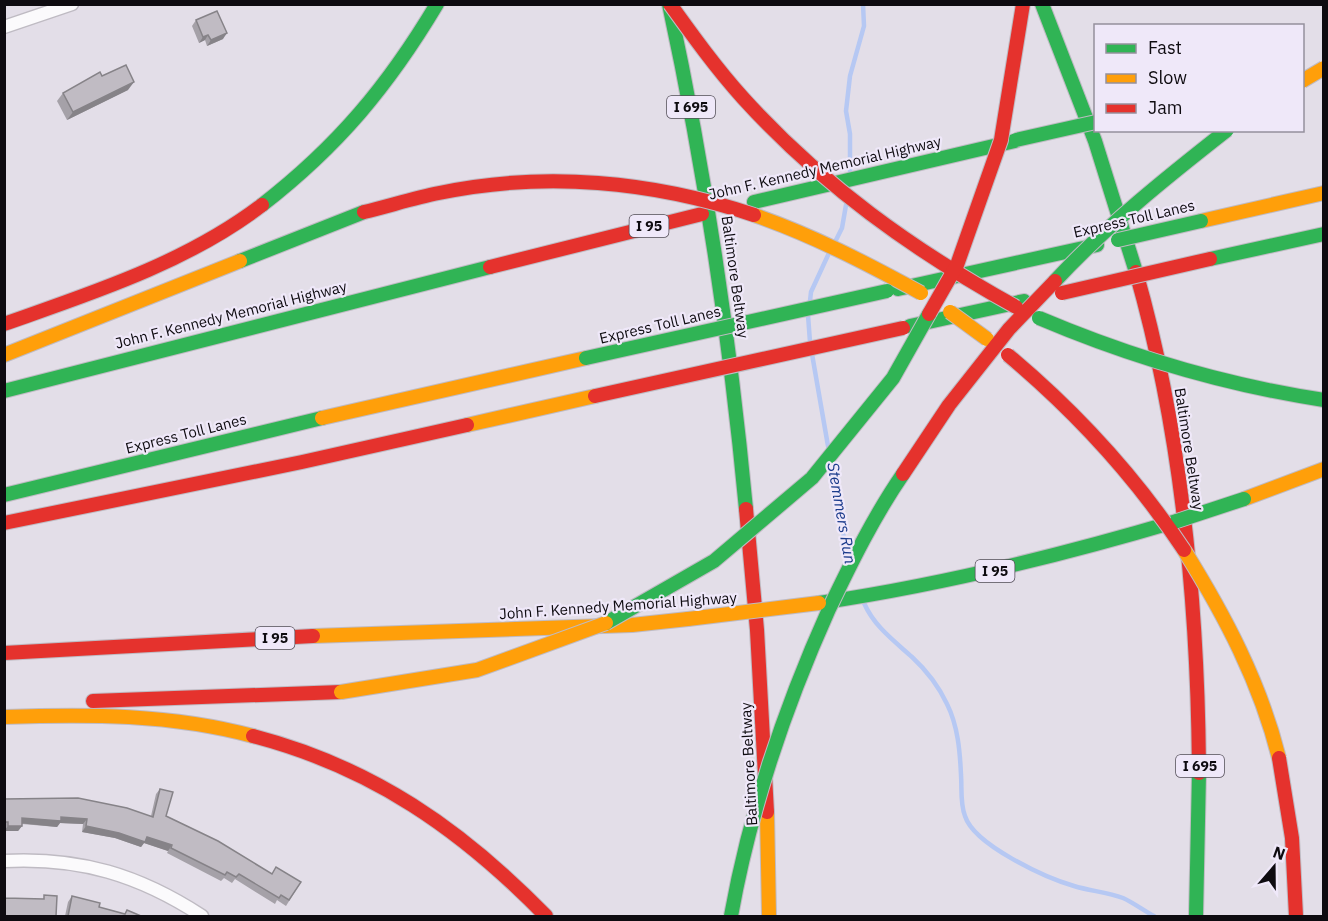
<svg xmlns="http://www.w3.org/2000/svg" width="1328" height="921" viewBox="0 0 1328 921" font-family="'IBM Plex Sans',sans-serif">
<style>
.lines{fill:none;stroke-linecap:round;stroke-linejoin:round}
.stream{stroke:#b6c8f3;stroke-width:4.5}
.street-casing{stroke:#bfbbc3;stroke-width:15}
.fast-casing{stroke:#bfbbc3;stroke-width:16}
.slow-casing{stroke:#bfbbc3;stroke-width:16}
.jam-casing{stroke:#bfbbc3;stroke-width:16}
.street{stroke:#fbfafc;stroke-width:12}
.fast{stroke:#30b455;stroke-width:14}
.slow{stroke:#ff9f0a;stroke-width:14}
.jam{stroke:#e5322d;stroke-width:14}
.fast-bridge-casing{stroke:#bfbbc3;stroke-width:16;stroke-linecap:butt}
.slow-bridge-casing{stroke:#bfbbc3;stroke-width:16;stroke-linecap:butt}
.jam-bridge-casing{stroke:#bfbbc3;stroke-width:16;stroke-linecap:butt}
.fast-bridge{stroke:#30b455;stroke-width:14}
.slow-bridge{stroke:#ff9f0a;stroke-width:14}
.jam-bridge{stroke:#e5322d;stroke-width:14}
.wall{fill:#a5a1a8}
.shaded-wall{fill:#868388}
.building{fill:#c0bbc3;stroke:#868388;stroke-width:1.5}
.labels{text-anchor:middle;stroke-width:4.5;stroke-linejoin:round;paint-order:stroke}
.shield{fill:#efe8f9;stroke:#524d56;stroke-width:1.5}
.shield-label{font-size:14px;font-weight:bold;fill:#0e0b10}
.street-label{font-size:15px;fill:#0e0b10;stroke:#efe8f9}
.water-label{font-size:16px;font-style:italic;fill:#1a3a8b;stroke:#efe8f9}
</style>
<rect width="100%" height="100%" fill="#e3dee8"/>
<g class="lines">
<!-- stream -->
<g class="stream">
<path d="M 850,173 L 850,134 L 846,111 L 850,76 L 864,26 L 863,4"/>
<path d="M 836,240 L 842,228 L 846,205"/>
<path d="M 810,301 L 811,292 L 829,253"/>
<path d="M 808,315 L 810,342"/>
<path d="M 812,354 L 828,446"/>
<path d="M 831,466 L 847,555"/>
<path d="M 864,603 C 874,626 893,640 912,657 C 925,669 939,687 947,704 C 958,726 960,752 961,775 C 962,788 960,804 965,816 C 974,845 1046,878 1074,886 C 1090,891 1107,892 1123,898 C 1134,903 1144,911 1154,916"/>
</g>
<defs>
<g id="street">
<path d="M 4,27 L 72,4"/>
<path d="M 4,861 C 80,857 139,875 202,916"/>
</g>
<g id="fast">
<path d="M 669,4 C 705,171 730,339 746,509"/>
<path d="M 1042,4 L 1095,141 L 1136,272"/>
<path d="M 754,202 L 1015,141"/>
<path d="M 262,205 C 338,146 388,86 437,4"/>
<path d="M 1210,259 L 1324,234"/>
<path d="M 240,261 L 364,212"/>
<path d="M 898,289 L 1097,245"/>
<path d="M 910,326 L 1024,301"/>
<path d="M 4,391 L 490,267"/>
<path d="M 4,495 L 322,418"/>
<path d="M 819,603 C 941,585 1059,556 1177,521"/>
<path d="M 1196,916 L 1199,773"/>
</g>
<g id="slow">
<path d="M 1201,221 L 1324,193"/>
<path d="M 4,355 L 240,261"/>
<path d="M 322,418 L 586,358"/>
<path d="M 467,425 L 595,396"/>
<path d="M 1244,499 L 1324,469"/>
<path d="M 313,636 L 632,625 L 688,619"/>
<path d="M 4,717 C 88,714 171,714 253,736"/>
<path d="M 767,812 L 769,916"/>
</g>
<g id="jam">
<path d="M 490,267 L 702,214"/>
<path d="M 1136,272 C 1182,433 1198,605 1199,773"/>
<path d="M 4,324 C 92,293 186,263 262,205"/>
<path d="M 746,509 L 757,630 L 767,812"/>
<path d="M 4,523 L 302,462 L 467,425"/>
<path d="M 4,653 L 313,636"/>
<path d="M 93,701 L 341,692"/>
<path d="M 253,736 C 372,767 461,829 546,916"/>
</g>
</defs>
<!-- street casing -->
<use href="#street" class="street-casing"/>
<!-- fast casing -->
<use href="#fast" class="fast-casing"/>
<!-- slow casing -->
<use href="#slow" class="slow-casing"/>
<!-- jam casing -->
<use href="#jam" class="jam-casing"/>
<!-- street -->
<use href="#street" class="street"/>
<!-- fast -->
<use href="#fast" class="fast"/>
<!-- slow -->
<use href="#slow" class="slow"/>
<!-- jam -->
<use href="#jam" class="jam"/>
<defs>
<g id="fast-bridge">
<path d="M 1016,140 L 1096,122"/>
<path d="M 1118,240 L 1201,221"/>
<path d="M 1055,281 C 1107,225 1167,177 1227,130"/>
<path d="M 1039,318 C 1131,357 1225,385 1324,400"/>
<path d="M 586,358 L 887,291"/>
<path d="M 1177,521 L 1244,499"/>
<path d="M 606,623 L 714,561 L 812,478 L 893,378 L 929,314"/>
<path d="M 731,916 C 750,810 785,707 829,609 C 851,563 874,516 903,474"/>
</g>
<g id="slow-bridge">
<path d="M 1302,81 L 1324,68"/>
<path d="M 754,215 C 812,235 866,263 921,293"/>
<path d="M 950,312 L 987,339"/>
<path d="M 1184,550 C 1225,616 1260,682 1279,758"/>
<path d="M 688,619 L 819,603"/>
<path d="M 341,692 L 477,670 L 606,623"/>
</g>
<g id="jam-bridge">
<path d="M 670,4 C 693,36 716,68 743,98 C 822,185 913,250 1016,307"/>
<path d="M 364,212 C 389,206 414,198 439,193 C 544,171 653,181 754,215"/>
<path d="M 1062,293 L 1210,259"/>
<path d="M 929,314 L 957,265 L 1001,140 L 1023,4"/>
<path d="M 1008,355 C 1076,412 1135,476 1184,550"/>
<path d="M 595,396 L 903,328"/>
<path d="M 903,474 L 949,405 L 1009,329 L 1055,281"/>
<path d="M 1279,758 L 1292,838 L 1296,916"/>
</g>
</defs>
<!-- fast-bridge casing -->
<use href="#fast-bridge" class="fast-bridge-casing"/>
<!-- slow-bridge casing -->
<use href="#slow-bridge" class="slow-bridge-casing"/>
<!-- jam-bridge casing -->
<use href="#jam-bridge" class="jam-bridge-casing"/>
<!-- fast-bridge -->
<use href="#fast-bridge" class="fast-bridge"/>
<!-- slow-bridge -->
<use href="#slow-bridge" class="slow-bridge"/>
<!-- jam-bridge -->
<use href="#jam-bridge" class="jam-bridge"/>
</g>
<!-- wall -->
<g class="wall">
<path d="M 196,20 L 223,39 L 207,46 L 205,40 L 199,43 L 192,26 Z"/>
<path d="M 102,76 L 128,90 L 67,120 L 57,101 L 63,93 Z"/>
<path d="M 160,789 L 166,816 L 271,874 L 301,882 L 286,906 L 277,900 L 275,904 L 235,879 L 232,883 L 224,878 L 221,881 L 167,853 L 168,851 L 144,843 L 141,847 L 115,838 L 82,832 L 83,824 L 60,823 L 57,827 L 22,824 L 22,826 L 18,831 L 4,831 L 4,799 L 151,816 L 156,794 Z"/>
<path d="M 72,896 L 99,907 L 125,914 L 127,910 L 141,916 L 65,916 L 68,902 Z"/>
</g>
<!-- shaded-wall -->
<g class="shaded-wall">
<path d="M 227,33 L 223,39 L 207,46 L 211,40 Z"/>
<path d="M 208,35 L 205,40 L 199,43 L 203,37 Z"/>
<path d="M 134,82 L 128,90 L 67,120 L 73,112 Z"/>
<path d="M 61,817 L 87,819 L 83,824 L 60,823 L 57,827 L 18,823 L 22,818 Z"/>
<path d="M 8,826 L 22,826 L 18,831 L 4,831 Z"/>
<path d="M 86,826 L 147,837 L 172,845 L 168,851 L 144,843 L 141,847 L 115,838 L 82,832 Z"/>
</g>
<!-- building -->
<g class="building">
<path d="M 217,11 L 227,33 L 211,40 L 208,35 L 203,37 L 196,20 Z"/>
<path d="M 126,65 L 134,82 L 73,112 L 63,93 L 100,72 L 102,76 Z"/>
<path d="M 160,789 L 173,792 L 166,816 L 218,841 L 272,874 L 276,867 L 301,882 L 289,900 L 281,895 L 279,898 L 239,874 L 236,877 L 227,872 L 225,875 L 171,848 L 172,845 L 147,837 L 145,842 L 119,833 L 86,826 L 87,819 L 61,817 L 61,821 L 22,818 L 22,826 L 8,826 L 8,822 L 4,822 L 4,799 L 78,798 L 127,808 L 153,817 Z"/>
<path d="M 4,894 L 5,898 L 44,899 L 44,895 L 57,896 L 56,916 L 4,916 Z"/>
<path d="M 72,896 L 100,903 L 99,907 L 125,914 L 127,910 L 141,916 L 68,916 Z"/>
</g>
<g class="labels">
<!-- shield labels -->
<g class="shield">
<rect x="667" y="96" width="48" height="22" rx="4.5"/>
<rect x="629.5" y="215" width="39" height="22" rx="4.5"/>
<rect x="975.5" y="560" width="39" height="22" rx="4.5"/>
<rect x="255.5" y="627" width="39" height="22" rx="4.5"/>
<rect x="1176" y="755" width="48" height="22" rx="4.5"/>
</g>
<g class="shield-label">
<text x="691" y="112">I 695</text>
<text x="649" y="231">I 95</text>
<text x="995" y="576">I 95</text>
<text x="275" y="643">I 95</text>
<text x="1200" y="771">I 695</text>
</g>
<!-- street labels -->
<g class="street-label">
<text transform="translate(825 168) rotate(-13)" y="5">John F. Kennedy Memorial Highway</text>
<text transform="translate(1134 219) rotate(-13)" y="5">Express Toll Lanes</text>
<text transform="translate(735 277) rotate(82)" y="5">Baltimore Beltway</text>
<text transform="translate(231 315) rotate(-14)" y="5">John F. Kennedy Memorial Highway</text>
<text transform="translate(660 325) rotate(-13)" y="5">Express Toll Lanes</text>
<text transform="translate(186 434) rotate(-14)" y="5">Express Toll Lanes</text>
<text transform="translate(1189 449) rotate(81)" y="5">Baltimore Beltway</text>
<text transform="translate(618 606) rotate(-4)" y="5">John F. Kennedy Memorial Highway</text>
<text transform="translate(749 764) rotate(-93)" y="5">Baltimore Beltway</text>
</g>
<!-- water labels -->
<g class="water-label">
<text transform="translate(842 513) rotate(80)" y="6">Stemmers Run</text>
</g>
</g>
<!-- border -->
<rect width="1328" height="921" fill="none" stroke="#0e0b10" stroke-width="12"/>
<!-- legend -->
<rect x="1094" y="24" width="210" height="108" fill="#efe8f9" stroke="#95909c" stroke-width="1.5"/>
<rect x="1106" y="44" width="30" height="9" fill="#30b455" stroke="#95909c" stroke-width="1.5"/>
<text x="1148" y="54" font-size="18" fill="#0e0b10">Fast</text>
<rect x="1106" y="74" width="30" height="9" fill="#ff9f0a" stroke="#95909c" stroke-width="1.5"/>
<text x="1148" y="84" font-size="18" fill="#0e0b10">Slow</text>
<rect x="1106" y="104" width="30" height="9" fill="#e5322d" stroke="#95909c" stroke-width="1.5"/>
<text x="1148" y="114" font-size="18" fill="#0e0b10">Jam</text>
<!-- north arrow -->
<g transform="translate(1274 867) rotate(20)" stroke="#efe8f9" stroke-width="4.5" paint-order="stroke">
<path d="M0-4.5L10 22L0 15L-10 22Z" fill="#0e0b10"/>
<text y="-9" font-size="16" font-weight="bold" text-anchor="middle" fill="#0e0b10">N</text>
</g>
</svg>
